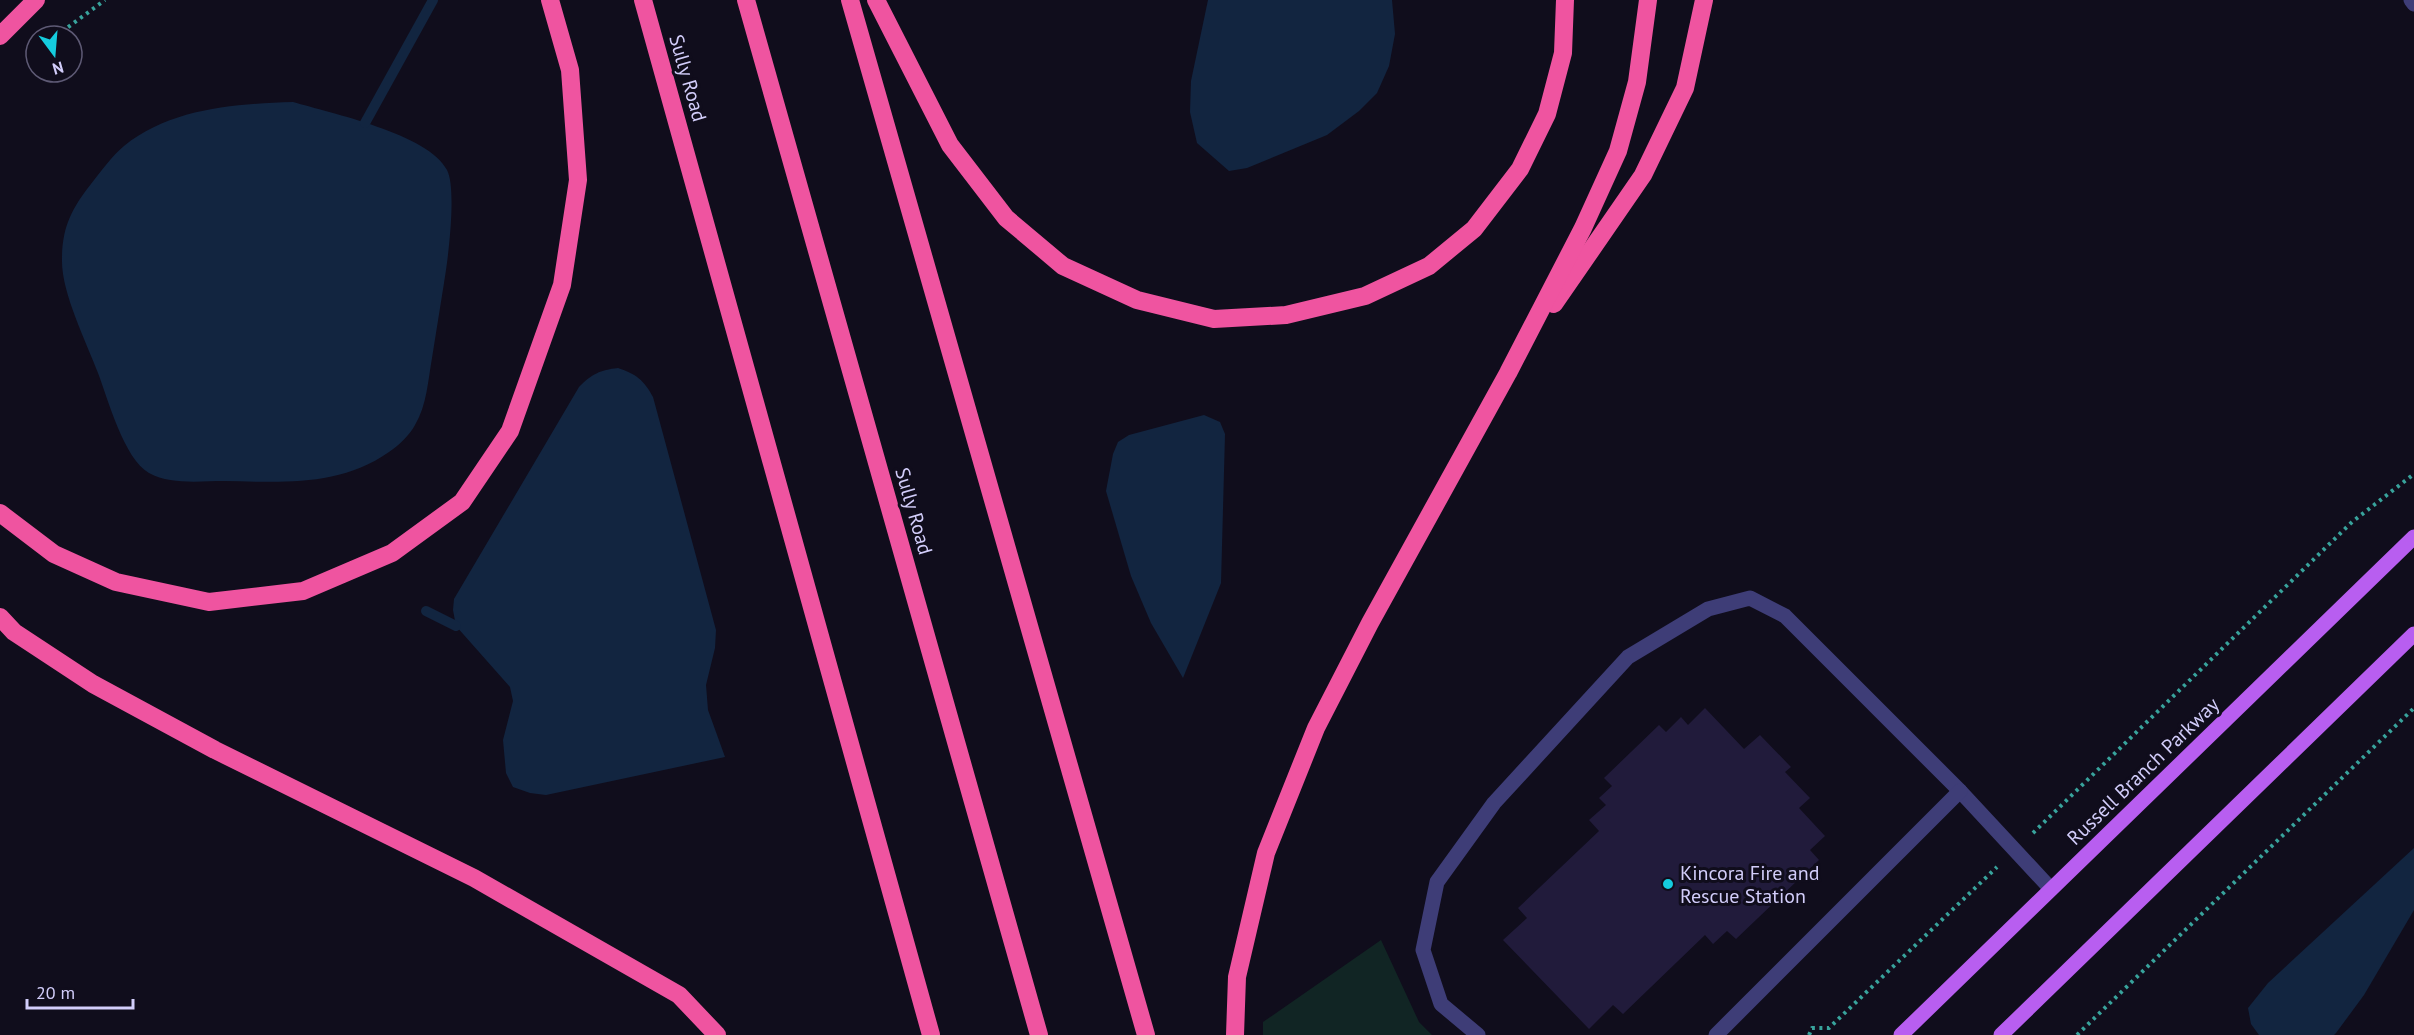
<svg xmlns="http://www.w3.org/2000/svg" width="2414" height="1035" viewBox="0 0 2414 1035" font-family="'PT Sans',sans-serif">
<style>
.green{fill:#112524}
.water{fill:#122540}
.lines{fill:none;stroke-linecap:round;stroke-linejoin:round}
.stream{stroke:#122540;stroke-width:10}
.building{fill:#211b3b}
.path{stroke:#38a39c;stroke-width:4;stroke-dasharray:3 4.5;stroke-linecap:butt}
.minor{stroke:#3e3d77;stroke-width:15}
.major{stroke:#b85ef0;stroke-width:15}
.highway{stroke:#ef54a0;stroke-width:18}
.poi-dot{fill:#15ccde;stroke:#100d1c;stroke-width:2}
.labels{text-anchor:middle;stroke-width:6;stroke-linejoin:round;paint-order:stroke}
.street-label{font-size:20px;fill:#d2cdfa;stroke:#100d1c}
.poi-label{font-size:20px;fill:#d2cdfa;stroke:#100d1c;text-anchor:start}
</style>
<rect width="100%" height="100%" fill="#100d1c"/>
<!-- green -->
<path class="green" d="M 1381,940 L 1419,1022 L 1432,1035 L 1263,1035 L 1263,1022 Z"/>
<!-- water -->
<g class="water">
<path d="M 1208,0 L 1392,0 L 1395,34 L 1389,66 L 1377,93 L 1359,111 L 1327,135 L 1247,168 L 1229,171 L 1197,143 L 1190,112 L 1191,81 Z"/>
<path d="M 293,102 C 330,113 429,134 447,170 C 457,189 448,260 444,283 C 440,308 436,333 432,358 C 428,380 427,405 415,425 C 410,435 398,446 389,452 C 339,487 282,482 224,481 C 200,481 171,485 149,473 C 124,459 108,399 98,373 C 86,341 61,292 62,259 C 62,227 72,208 91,184 C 101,171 112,156 124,146 C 171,108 236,104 293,102 Z"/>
<path d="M 618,368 C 636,374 644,380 653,397 L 716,630 L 715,648 L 706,685 L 708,710 L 725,757 L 546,795 L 530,793 L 513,787 L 506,773 L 503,740 L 513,701 L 510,687 L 456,626 L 453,610 L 454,599 L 579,387 C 592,374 600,370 618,368 Z"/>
<path d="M 1204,415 L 1220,422 L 1225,434 L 1221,583 L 1183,678 L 1151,623 L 1131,576 L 1106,491 L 1113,454 L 1118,442 L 1129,435 Z"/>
<path d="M 2414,848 L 2414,910 L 2364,995 L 2336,1033 L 2334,1035 L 2259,1035 L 2251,1024 L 2248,1008 L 2268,983 Z"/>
</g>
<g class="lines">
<!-- stream -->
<g class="stream">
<path d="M 365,123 L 433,0"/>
<path d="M 426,611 L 456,626"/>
</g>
</g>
<!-- building -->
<path class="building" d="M 1705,708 L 1744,749 L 1760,735 L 1791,767 L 1785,772 L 1810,798 L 1799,808 L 1825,836 L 1810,850 L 1819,860 L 1736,939 L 1727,931 L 1713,944 L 1705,935 L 1623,1014 L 1613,1005 L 1589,1029 L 1503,940 L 1527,918 L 1518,908 L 1599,831 L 1589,820 L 1606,805 L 1599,798 L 1612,786 L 1604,778 L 1659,725 L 1666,732 L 1681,717 L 1688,725 Z"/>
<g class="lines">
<!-- path -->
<g class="path">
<path d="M 56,36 L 105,0"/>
<path d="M 2033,833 L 2352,522 L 2414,474"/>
<path d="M 1809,1035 L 1812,1028 L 1829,1028 L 1997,867"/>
<path d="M 2077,1035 L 2414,708"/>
</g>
<!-- minor -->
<g class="minor">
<path d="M 2411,0 L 2414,4"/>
<path d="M 1478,1035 L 1441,1004 L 1423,950 L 1437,882 L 1494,803 L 1628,657 L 1708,609 L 1750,598 L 1785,616 L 1960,791 L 2051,889"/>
<path d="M 1716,1035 L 1960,791"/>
</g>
<!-- major -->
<g class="major">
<path d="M 1901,1035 L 2414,537"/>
<path d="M 2001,1035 L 2414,634"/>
</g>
<!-- highway -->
<g class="highway">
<path d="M 643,0 L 931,1035"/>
<path d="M 746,0 L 1039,1035"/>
<path d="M 850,0 L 1146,1035"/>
<path d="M 876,0 L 950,145 L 1006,218 L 1063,266 L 1137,300 L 1214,319 L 1286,315 L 1365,296 L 1429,266 L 1474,229 L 1520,169 L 1547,114 L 1563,53 L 1565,0"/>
<path d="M 0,36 L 36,0"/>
<path d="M 1554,304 L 1643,175 L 1685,88 L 1704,0"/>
<path d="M 0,513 L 54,554 L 116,582 L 209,602 L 303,591 L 392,553 L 462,502 L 510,431 L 562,285 L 578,180 L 570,70 L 550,0"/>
<path d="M 0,617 L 14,632 L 93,684 L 215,750 L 474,878 L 679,995 L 717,1035"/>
<path d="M 1235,1035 L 1237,977 L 1266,853 L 1316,728 L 1370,623 L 1508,373 L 1583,228 L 1618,151 L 1637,82 L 1648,0"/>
</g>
</g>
<!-- markers -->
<circle class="poi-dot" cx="1668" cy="884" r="6"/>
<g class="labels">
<!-- street labels -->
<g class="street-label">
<text transform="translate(688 78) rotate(74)" y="7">Sully Road</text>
<text transform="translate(914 511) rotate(74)" y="7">Sully Road</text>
<text transform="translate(2143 771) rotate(-44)" y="7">Russell Branch Parkway</text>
</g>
<!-- poi labels -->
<g class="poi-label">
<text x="1680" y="880">Kincora Fire and<tspan x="1680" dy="23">Rescue Station</tspan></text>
</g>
</g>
<!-- north arrow -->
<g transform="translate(54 54) rotate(164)"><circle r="28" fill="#100d1c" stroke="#5e5a75" stroke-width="1.5"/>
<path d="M0-4.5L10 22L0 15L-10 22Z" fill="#15ccde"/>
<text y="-9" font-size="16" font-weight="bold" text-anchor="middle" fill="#d2cdfa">N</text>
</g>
<!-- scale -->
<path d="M27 999v9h106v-9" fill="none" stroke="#d2cdfa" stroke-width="3"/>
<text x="36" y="999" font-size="18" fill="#d2cdfa" stroke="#100d1c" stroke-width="4.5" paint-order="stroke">20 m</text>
</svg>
